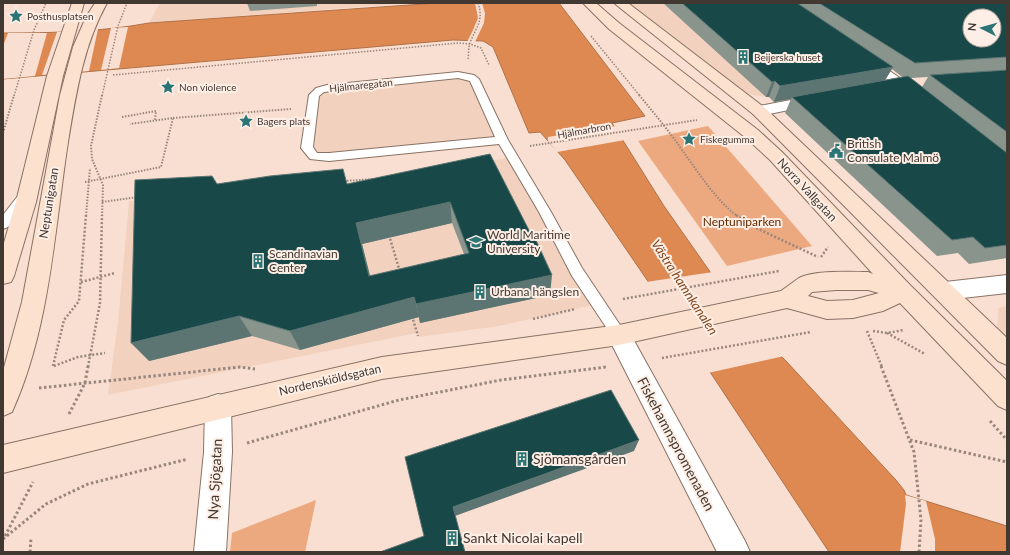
<svg xmlns="http://www.w3.org/2000/svg" width="1010" height="555" viewBox="0 0 1010 555" font-family="Lato,sans-serif">
<style>
.built{fill:#f2d2bf}
.green{fill:#eca87f}
.water{fill:#df8952;stroke:#b07148}
.pier{fill:#f9dfd1}
.lines{fill:none;stroke-linecap:round;stroke-linejoin:round}
.lane-casing{stroke:#897265;stroke-width:2}
.street-casing{stroke:#897265;stroke-width:2}
.secondary-casing{stroke:#897265;stroke-width:2}
.path-far3{stroke:#99877d;stroke-width:1.5;stroke-dasharray:1.5 1.5;stroke-linecap:butt}
.path-far2{stroke:#99877d;stroke-width:2;stroke-dasharray:1.5 1.5;stroke-linecap:butt}
.path-far1{stroke:#99877d;stroke-width:2.5;stroke-dasharray:2 2;stroke-linecap:butt}
.path{stroke:#99877d;stroke-width:3;stroke-dasharray:2.5 2.5;stroke-linecap:butt}
.lane{fill:#fff;fill-rule:evenodd}
.street{fill:#fff;fill-rule:evenodd}
.secondary{fill:#fde1cf;fill-rule:evenodd}
.wall{fill:#89948d;fill-rule:evenodd}
.shaded-wall{fill:#5c7572}
.building{fill:#194849;stroke:#5c7572;fill-rule:evenodd}
.labels{text-anchor:middle;stroke-width:4;stroke-linejoin:round;paint-order:stroke}
.far-poi-label{font-size:10px;fill:#423832;stroke:#feefe6;text-anchor:start}
.far-street-label{font-size:10px;fill:#423832;stroke:#feefe6}
.poi-label{font-size:12px;fill:#423832;stroke:#feefe6;text-anchor:start}
.street-label{font-size:12px;fill:#423832;stroke:#feefe6}
.park-label{font-size:12px;fill:#612b00;stroke:#feefe6}
.water-label{font-size:13px;font-style:italic;fill:#804720;stroke:#feefe6}
.near-street-label{font-size:14px;fill:#423832;stroke:#feefe6}
.near-poi-label{font-size:14px;fill:#423832;stroke:#feefe6;text-anchor:start}
</style>
<rect width="100%" height="100%" fill="#f9dfd1"/>
<!-- built -->
<g class="built">
<path d="M 160,3 L 412,3 L 149,23 Z"/>
<path d="M 629,3 L 776,3 L 881,74 L 779,99 L 746,94 Z"/>
<path d="M 454,79 L 465,80 L 471,84 L 494,138 L 332,154 L 318,153 L 312,146 L 318,95 L 323,91 L 329,89 Z"/>
<path d="M 512,157 L 597,304 L 499,326 L 419,337 L 417,333 L 108,395 L 118,322 L 129,201 L 186,195 L 373,182 Z"/>
<path d="M 1007,306 L 1007,340 L 997,330 L 998,308 Z"/>
</g>
<!-- green -->
<g class="green">
<path d="M 708,126 L 812,246 L 727,266 L 638,141 Z"/>
<path d="M 316,500 L 305,552 L 230,552 L 232,533 Z"/>
</g>
<!-- water -->
<path class="water" d="M 438,3 L 559,3 L 645,116 L 612,123 L 664,206 L 741,316 L 786,361 L 895,479 L 904,490 L 906,495 L 1007,526 L 1007,552 L 829,552 L 710,372 L 565,160 L 540,132 L 529,133 L 493,47 L 483,41 L 453,40 L 3,79 L 3,33 C 51,33 101,32 149,23 Z"/>
<!-- pier -->
<g class="pier">
<path d="M 475,3 L 482,3 L 485,13 L 484,23 L 475,42 L 467,42 L 473,30 L 478,18 Z"/>
<path d="M 128,27 L 119,68 L 101,70 L 111,28 Z"/>
<path d="M 98,29 L 89,71 L 42,75 L 57,32 Z"/>
<path d="M 8,33 L 47,33 L 35,76 L 3,79 L 3,46 Z"/>
<path d="M 616,126 L 625,140 L 557,152 L 548,141 L 548,137 Z"/>
<path d="M 713,272 L 743,315 L 784,356 L 708,373 L 646,282 Z"/>
<path d="M 905,495 L 926,501 L 935,539 L 935,552 L 900,552 L 906,504 Z"/>
</g>
<g class="lines">
<defs>
<g id="lane">
<path d="M 458,72 L 474,75 L 479,79 L 508,140 L 551,212 L 582,268 L 624,331 L 627,335 L 624,339 L 619,341 L 614,339 L 572,276 L 539,212 L 499,144 L 329,161 L 310,159 L 301,148 L 309,95 L 316,88 L 327,85 ZM 458,78 L 470,81 L 495,137 L 329,153 L 317,153 L 313,147 L 319,96 L 324,92 Z"/>
<path d="M 25,191 L 29,192 L 31,195 L 8,227 L 3,229 L 3,215 L 21,192 Z"/>
</g>
<g id="street">
<path d="M 863,55 L 868,56 L 923,94 L 925,97 L 923,100 L 917,102 L 911,100 L 858,62 L 856,59 L 858,56 Z"/>
<path d="M 817,95 L 823,97 L 825,100 L 823,103 L 759,116 L 753,114 L 751,111 L 753,108 L 759,106 Z"/>
<path d="M 1007,275 L 1007,293 L 945,300 L 937,297 L 934,291 L 937,285 L 945,282 Z"/>
<path d="M 619,325 L 627,328 L 745,541 L 750,552 L 717,552 L 607,335 L 611,328 Z"/>
<path d="M 218,394 L 227,397 L 231,406 L 232,452 L 226,552 L 194,552 L 204,452 L 205,406 L 209,397 Z"/>
</g>
<g id="secondary">
<path d="M 72,3 L 84,3 L 63,76 L 36,202 L 14,276 L 11,282 L 3,284 L 3,246 L 16,202 L 47,76 Z"/>
<path d="M 95,3 L 107,3 C 83,46 76,94 68,142 C 54,233 50,328 12,412 L 3,416 L 3,371 L 22,302 L 60,95 L 73,47 L 86,17 Z"/>
<path d="M 583,3 L 596,3 L 619,23 L 758,130 L 782,152 L 910,285 L 1007,381 L 1007,410 L 998,406 L 900,303 L 883,311 L 853,318 L 827,319 L 787,308 L 619,345 L 382,379 L 3,473 L 3,445 L 382,357 L 619,325 L 781,291 C 787,287 793,282 799,278 C 814,270 851,272 868,272 L 873,274 L 770,160 L 746,138 L 609,29 ZM 836,290 L 868,290 L 879,293 L 853,300 L 827,301 L 808,296 L 812,292 Z"/>
<path d="M 614,3 L 628,3 L 765,108 L 1007,338 L 1007,365 L 998,361 L 753,114 Z"/>
</g>
</defs>
<!-- lane casing -->
<use href="#lane" class="lane-casing"/>
<!-- street casing -->
<use href="#street" class="street-casing"/>
<!-- secondary casing -->
<use href="#secondary" class="secondary-casing"/>
<!-- path-far3 -->
<g class="path-far3">
<path d="M 591,36 L 640,96"/>
<path d="M 468,59 C 469,54 468,48 470,43 C 476,27 484,21 478,3"/>
<path d="M 113,75 L 458,43 L 470,44 L 481,48 L 489,65"/>
<path d="M 14,96 L 34,30 L 46,3"/>
<path d="M 102,96 L 118,26 L 127,3"/>
</g>
<!-- path-far2 -->
<g class="path-far2">
<path d="M 639,95 C 654,113 669,131 682,150 C 699,173 714,198 737,216"/>
<path d="M 122,117 L 156,111 L 155,120"/>
<path d="M 173,118 L 291,109"/>
<path d="M 3,133 L 14,95"/>
<path d="M 530,146 L 697,120"/>
<path d="M 344,181 L 375,179"/>
<path d="M 85,182 L 161,167 L 173,118 L 130,124"/>
<path d="M 102,202 L 138,197"/>
<path d="M 86,216 L 90,168"/>
<path d="M 102,216 L 103,185 L 92,159 L 91,146 L 102,95"/>
</g>
<!-- path-far1 -->
<g class="path-far1">
<path d="M 736,215 L 752,226 L 818,257"/>
<path d="M 389,235 L 400,272"/>
<path d="M 821,257 L 828,247"/>
<path d="M 81,282 L 115,273"/>
<path d="M 623,299 L 779,271"/>
<path d="M 412,316 L 418,336"/>
<path d="M 533,319 L 575,309"/>
<path d="M 867,331 L 882,367"/>
<path d="M 873,331 L 887,333 L 904,330"/>
<path d="M 887,333 L 925,354"/>
<path d="M 662,358 L 811,332"/>
<path d="M 53,366 L 64,320 L 79,301 L 86,215"/>
<path d="M 54,366 L 78,357 L 105,353"/>
<path d="M 88,367 L 100,303 L 102,215"/>
</g>
<!-- path -->
<g class="path">
<path d="M 881,366 L 914,452 L 921,520 L 919,552"/>
<path d="M 39,388 L 240,367 L 255,369"/>
<path d="M 69,414 L 85,383 L 88,366"/>
<path d="M 990,421 L 1007,440"/>
<path d="M 910,440 L 1007,462"/>
<path d="M 247,443 L 399,400 L 501,380 L 606,367"/>
<path d="M 5,536 L 33,482"/>
<path d="M 3,539 L 46,504 L 88,484 L 188,459"/>
<path d="M 30,552 L 31,538"/>
</g>
<!-- lane -->
<use href="#lane" class="lane"/>
<!-- street -->
<use href="#street" class="street"/>
<!-- secondary -->
<use href="#secondary" class="secondary"/>
</g>
<!-- wall -->
<g class="wall">
<path d="M 247,3 L 317,3 L 317,6 L 250,11 Z"/>
<path d="M 663,3 L 1007,3 L 1007,258 L 969,264 L 958,253 L 937,256 L 785,113 L 791,99 L 774,102 L 769,97 L 766,97 ZM 892,69 L 901,76 L 903,77 L 885,80 ZM 928,77 L 922,87 L 911,78 Z"/>
<path d="M 490,154 L 550,295 L 420,323 L 419,317 L 300,350 L 252,336 L 149,361 L 217,184 L 348,184 ZM 452,223 L 464,254 L 370,276 L 362,244 Z"/>
</g>
<!-- shaded-wall -->
<g class="shaded-wall">
<path d="M 893,67 L 884,82 L 792,97 L 791,99 L 774,102 L 780,86 Z"/>
<path d="M 775,81 L 769,97 L 766,97 L 772,82 Z"/>
<path d="M 450,202 L 452,223 L 362,244 L 375,296 L 369,276 L 356,223 Z"/>
<path d="M 552,275 L 550,295 L 420,323 L 416,304 Z"/>
<path d="M 414,297 L 419,317 L 300,350 L 290,331 Z"/>
<path d="M 239,316 L 252,336 L 149,361 L 131,343 Z"/>
<path d="M 639,440 L 634,451 L 455,516 L 453,507 Z"/>
</g>
<!-- building -->
<g class="building">
<path d="M 682,3 L 797,3 L 893,67 L 780,86 L 775,81 L 772,82 Z"/>
<path d="M 819,3 L 1007,3 L 1007,57 L 915,63 ZM 970,16 L 994,16 L 994,40 L 970,40 Z"/>
<path d="M 1007,70 L 1007,132 L 930,75 Z"/>
<path d="M 908,76 L 1007,153 L 1007,245 L 985,248 L 973,237 L 952,240 L 792,97 Z"/>
<path d="M 490,154 L 533,238 L 535,238 L 552,275 L 416,304 L 414,297 L 290,331 L 239,316 L 131,343 L 135,180 L 212,176 L 217,184 L 270,176 L 343,169 L 347,184 ZM 450,202 L 469,253 L 369,276 L 356,223 Z"/>
<path d="M 611,390 L 639,440 L 453,507 L 465,552 L 380,552 L 424,536 L 405,457 Z"/>
</g>
<!-- icons -->
<defs>
<symbol id="sight-bare" viewBox="-9 -9 18 18"><path d="M0-6L1.8-2.2L6-1.7L2.9 1.2L3.7 5.4L0 3.3L-3.7 5.4L-2.9 1.2L-6-1.7L-1.8-2.2Z" fill="#2b7577" stroke="#feefe6" stroke-width="2.5" paint-order="stroke"/></symbol>
<symbol id="building-bare" viewBox="-9 -9 18 18"><path d="M-4-6H4V6H1V3H-1V6H-4ZM-2.5-4.3h1.7v1.8h-1.7ZM.8-4.3h1.7v1.8H.8ZM-2.5-1h1.7V.8h-1.7ZM.8-1h1.7V.8H.8Z" fill="#2b7577" stroke="#feefe6" stroke-width="2.5" paint-order="stroke"/></symbol>
<symbol id="civic-bare" viewBox="-9 -9 18 18"><path d="M-.6-6.5H3V-4.5H.6V-3L4-1V1h2V6H-6V1h2V-1L-.6-3ZM-1.2 2.5V6h2.4V2.5Z" fill="#2b7577" stroke="#feefe6" stroke-width="2.5" paint-order="stroke"/></symbol>
<symbol id="university-bare" viewBox="-9 -9 18 18"><path d="M0-5L7-2L0 1L-7-2ZM-4 1L0 2.5L4 1V4Q0 6-4 4Z" fill="#2b7577" stroke="#feefe6" stroke-width="2.5" paint-order="stroke"/></symbol>
</defs>
<g fill-rule="evenodd">
<use href="#sight-bare" x="6" y="6" width="20" height="20"/>
<use href="#building-bare" x="733" y="47" width="20" height="20"/>
<use href="#sight-bare" x="158" y="77" width="20" height="20"/>
<use href="#sight-bare" x="236" y="111" width="20" height="20"/>
<use href="#sight-bare" x="679" y="129" width="20" height="20"/>
<use href="#civic-bare" x="826" y="141" width="20" height="20"/>
<use href="#university-bare" x="466" y="232" width="20" height="20"/>
<use href="#building-bare" x="248" y="251" width="20" height="20"/>
<use href="#building-bare" x="470" y="282" width="20" height="20"/>
<use href="#building-bare" x="512" y="449" width="20" height="20"/>
<use href="#building-bare" x="442" y="528" width="20" height="20"/>
</g>
<g class="labels">
<!-- far-poi labels -->
<g class="far-poi-label">
<text x="27" y="20">Posthusplatsen</text>
<text x="754" y="61">Beijerska huset</text>
<text x="179" y="91">Non violence</text>
<text x="257" y="125">Bagers plats</text>
<text x="700" y="143">Fiskegumma</text>
</g>
<!-- far-street labels -->
<g class="far-street-label">
<text transform="translate(361 85) rotate(-6)" y="4">Hjälmaregatan</text>
<text transform="translate(584 130) rotate(-10)" y="4">Hjälmarbron</text>
</g>
<!-- poi labels -->
<g class="poi-label">
<text x="847" y="148">British<tspan x="847" dy="14">Consulate Malmö</tspan></text>
<text x="487" y="239">World Maritime<tspan x="487" dy="14">University</tspan></text>
<text x="269" y="258">Scandinavian<tspan x="269" dy="14">Center</tspan></text>
<text x="491" y="296">Urbana hängslen</text>
</g>
<!-- street labels -->
<g class="street-label">
<text transform="translate(807 190) rotate(47)" y="4">Norra Vallgatan</text>
<text transform="translate(49 203) rotate(-81)" y="4">Neptunigatan</text>
<text transform="translate(330 380) rotate(-13)" y="4">Nordenskiöldsgatan</text>
</g>
<!-- park labels -->
<g class="park-label">
<text x="742" y="226">Neptuniparken</text>
</g>
<!-- water labels -->
<g class="water-label">
<text transform="translate(685 287) rotate(57)" y="5">Västra hamnkanalen</text>
</g>
<!-- near-street labels -->
<g class="near-street-label">
<text transform="translate(676 444) rotate(62)" y="5">Fiskehamnspromenaden</text>
<text transform="translate(215 479) rotate(-87)" y="5">Nya Sjögatan</text>
</g>
<!-- near-poi labels -->
<g class="near-poi-label">
<text x="533" y="464">Sjömansgården</text>
<text x="463" y="543">Sankt Nicolai kapell</text>
</g>
</g>
<!-- border -->
<rect width="1010" height="555" fill="none" stroke="#423832" stroke-width="8"/>
<!-- north arrow -->
<g transform="translate(982 28) rotate(276)"><circle r="19" fill="#feefe6" stroke="#b3a69e"/>
<path d="M0-3L7 15L0 10L-7 15Z" fill="#2b7577"/>
<text y="-6" font-size="11" font-weight="bold" text-anchor="middle" fill="#423832">N</text>
</g>
</svg>
